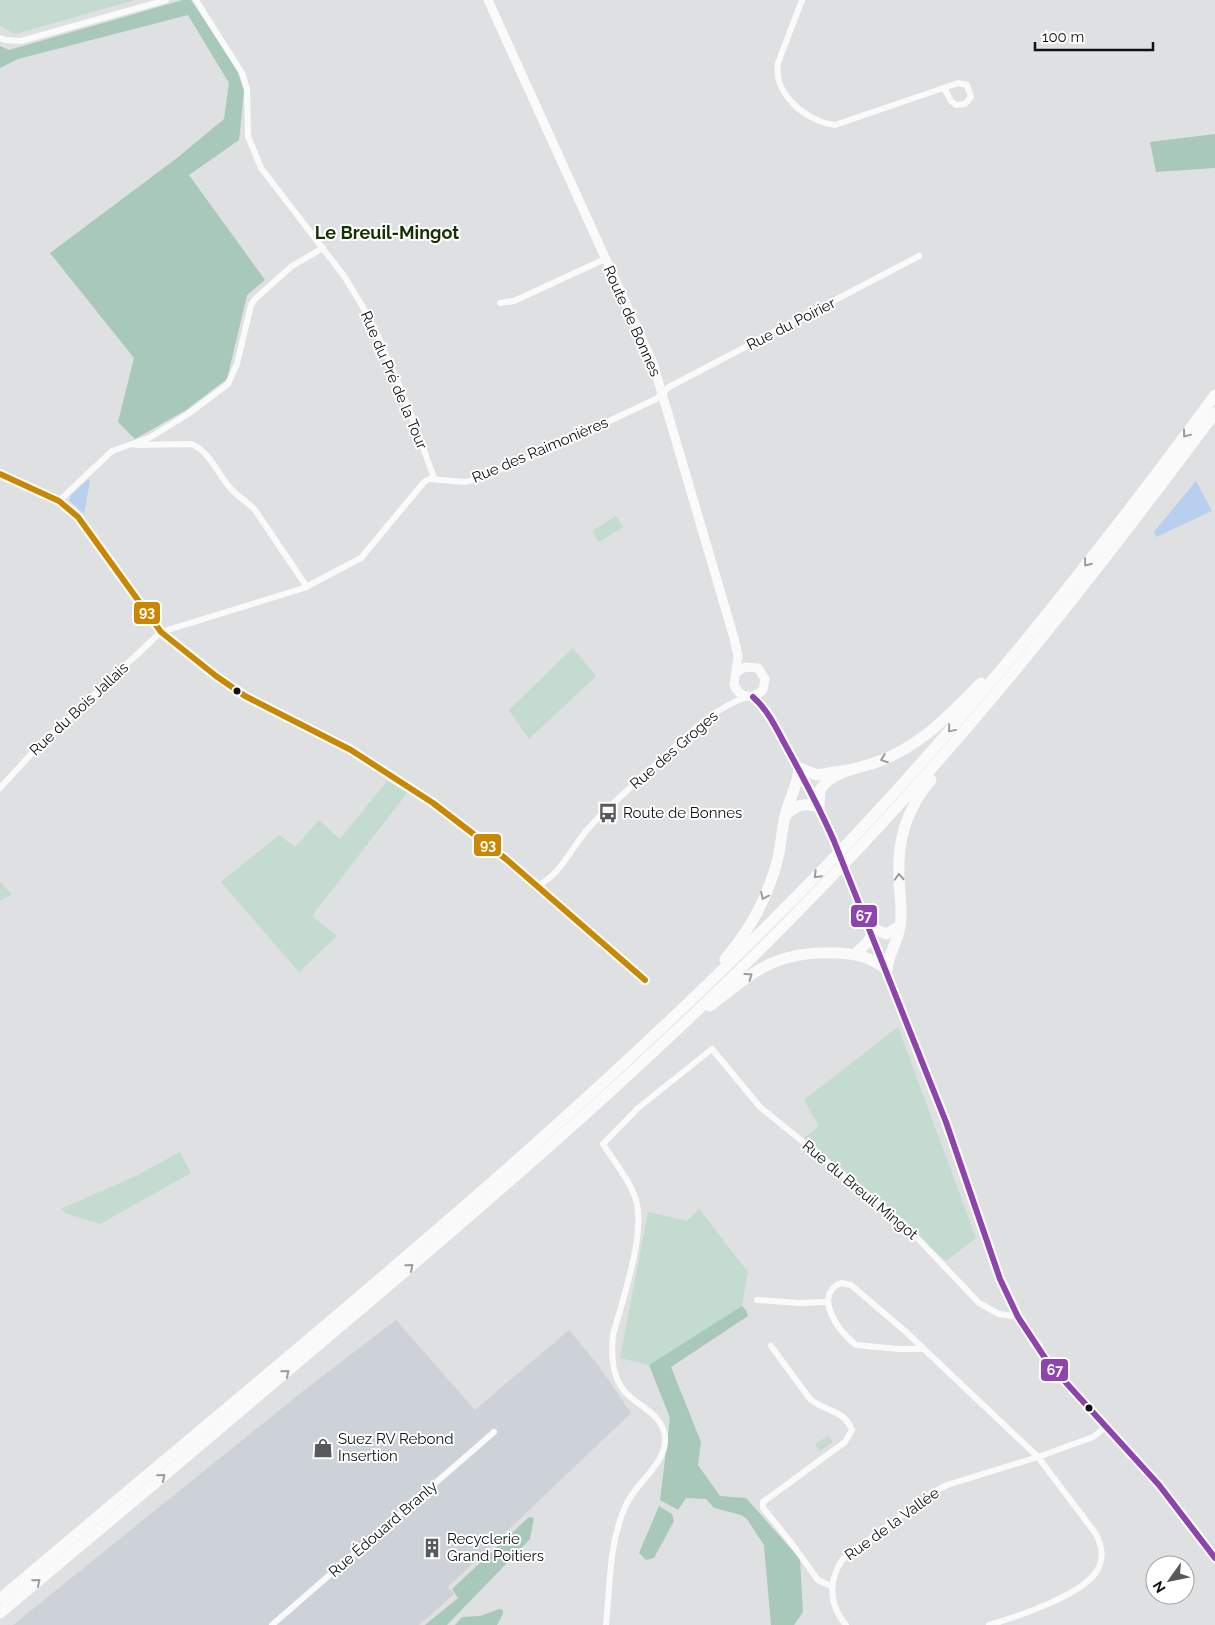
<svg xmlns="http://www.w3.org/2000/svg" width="1215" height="1625" viewBox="0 0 1215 1625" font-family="Raleway,sans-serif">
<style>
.built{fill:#cdd1d8}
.green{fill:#c4dbd0}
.forest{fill:#a8c8b9}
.water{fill:#b8cff0}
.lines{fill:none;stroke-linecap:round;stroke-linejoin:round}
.secondary-tunnel{stroke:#bfc1c3;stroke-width:9;stroke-dasharray:9 4.5;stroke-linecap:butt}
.street{stroke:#fafafb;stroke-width:6}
.secondary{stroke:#fafafb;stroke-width:9}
.highway{stroke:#fafafb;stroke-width:11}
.bus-1-casing{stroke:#fff;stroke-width:10}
.bus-2-casing{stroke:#fff;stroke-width:10}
.bus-1{stroke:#c98804;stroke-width:6}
.bus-2{stroke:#8e44ad;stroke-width:6}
.oneway{stroke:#9c9d9e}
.bus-dot{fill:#101113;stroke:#fff;stroke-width:2}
.labels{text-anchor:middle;stroke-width:4;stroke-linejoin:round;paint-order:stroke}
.street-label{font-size:15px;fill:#101113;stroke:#fff}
.poi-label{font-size:15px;fill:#101113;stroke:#fff;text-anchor:start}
.quarter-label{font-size:18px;font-weight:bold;fill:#173202;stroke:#fff}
.line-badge{stroke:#fff;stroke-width:2}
.badge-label{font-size:14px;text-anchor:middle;font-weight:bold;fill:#fff}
</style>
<rect width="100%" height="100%" fill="#dee0e2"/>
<!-- built -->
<path class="built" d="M 396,1320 L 475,1410 L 569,1330 L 598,1365 L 631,1413 L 448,1587 L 454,1594 L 419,1625 L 13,1625 L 307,1388 Z"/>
<!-- green -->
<g class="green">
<path d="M 0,0 L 135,0 L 15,34 L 0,26 Z"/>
<path d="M 616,516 L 623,527 L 599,542 L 592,531 Z"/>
<path d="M 573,648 L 596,676 L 529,739 L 509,710 Z"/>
<path d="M 387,781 L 407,793 L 312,916 L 337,936 L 299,972 L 221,882 L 279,835 L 295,847 L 319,820 L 340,839 Z"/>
<path d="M 0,882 L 12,894 L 0,901 Z"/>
<path d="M 898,1027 L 976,1238 L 946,1261 L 804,1138 L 819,1126 L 804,1100 Z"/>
<path d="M 180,1152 L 191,1173 L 100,1224 L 67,1214 L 61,1209 L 136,1176 Z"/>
<path d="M 699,1209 L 748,1272 L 742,1306 L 649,1365 L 620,1358 L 648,1212 L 687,1221 Z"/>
<path d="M 828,1436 L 833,1442 L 820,1451 L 815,1444 Z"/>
</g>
<!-- forest -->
<g class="forest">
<path d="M 183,0 L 191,0 L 237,70 L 244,91 L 239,140 L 189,175 L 265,280 L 247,295 L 227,379 L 186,410 L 135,439 L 118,422 L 134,358 L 50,253 L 177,158 L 224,119 L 229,83 L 188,15 L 18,59 L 0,68 L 0,46 L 9,50 Z"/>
<path d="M 1215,134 L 1215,168 L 1156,172 L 1150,142 Z"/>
<path d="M 742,1306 L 746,1310 L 748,1316 L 671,1367 L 701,1442 L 698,1465 L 720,1496 L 746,1498 L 800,1559 L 803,1612 L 794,1625 L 771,1625 L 764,1545 L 747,1519 L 741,1515 L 714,1508 L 706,1499 L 686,1498 L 678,1510 L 660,1500 L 670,1418 L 649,1365 Z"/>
<path d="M 659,1506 L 672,1514 L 674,1521 L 654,1558 L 646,1560 L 639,1553 Z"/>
<path d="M 529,1517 L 534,1518 L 530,1539 L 447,1625 L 425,1625 L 458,1598 L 452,1589 Z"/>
<path d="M 499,1609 L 503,1610 L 503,1614 L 497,1625 L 455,1625 L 462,1617 L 480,1616 Z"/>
</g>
<!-- water -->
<g class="water">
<path d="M 88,479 L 90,481 L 84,514 L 70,501 L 70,496 Z"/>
<path d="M 1196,481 L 1212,511 L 1156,537 L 1154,532 Z"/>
</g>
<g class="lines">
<!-- secondary-tunnel -->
<path class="secondary-tunnel" d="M 834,841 L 849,878"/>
<!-- street -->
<g class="street">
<path d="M 196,0 L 242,73 L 247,89 L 248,136 L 261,168 L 344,276 L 360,302 L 376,331 L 408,406 L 434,478"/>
<path d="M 802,0 L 778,63 C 773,94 807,122 835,125 L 958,83 L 967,85 L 971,97 L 965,104 L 956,105 L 951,101 L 944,88"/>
<path d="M 0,38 L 5,40 L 21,41 L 166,0"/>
<path d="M 500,303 L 514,301 L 605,259"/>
<path d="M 136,445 L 191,444 C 210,451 218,475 231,489 C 238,497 248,502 255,510 L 307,587"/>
<path d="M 0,474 L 59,501 L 78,517 L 161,632 L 216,676 L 245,696 L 351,750 L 433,803 L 506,859 L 645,980"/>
<path d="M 59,501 L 112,451 L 149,438 L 188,414 L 228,384 L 237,364 L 251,305 L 255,299 L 292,266 L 323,248"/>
<path d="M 0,788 L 35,750 L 161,632 L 304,588 L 361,558 L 424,482 L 429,479 L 466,482 L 479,478 L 550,449 L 656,399 L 669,387 L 919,256"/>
<path d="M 537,886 C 561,874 570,850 587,830 C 607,807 631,788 653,767 C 681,742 710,709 747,697"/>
<path d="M 757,1300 L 799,1303 L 827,1302"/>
<path d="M 771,1346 L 810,1399 C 825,1412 844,1409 852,1430 L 845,1442 L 763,1502 L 763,1508 L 793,1545 L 818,1580 L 831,1586"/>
<path d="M 922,1349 L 899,1349 L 856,1345 C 839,1333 812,1295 841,1283 L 851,1285 L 906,1332 L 1038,1457 L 1093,1437 L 1107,1426"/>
<path d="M 272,1625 L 494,1432"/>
<path d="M 606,1625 C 610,1586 609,1541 626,1505 C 636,1482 667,1464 665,1437 C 663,1415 640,1407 626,1393 C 612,1378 611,1354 613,1335 C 622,1301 646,1234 636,1200 C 630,1181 614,1161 603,1144 L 638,1108 L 712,1049 L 760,1107 L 904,1224 L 979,1303 L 999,1314 L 1018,1317"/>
<path d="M 846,1625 C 829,1605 828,1582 842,1560 L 930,1494 L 947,1485 L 1038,1457 L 1096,1534 C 1101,1545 1104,1555 1099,1567 C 1088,1594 1016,1617 989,1625"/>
</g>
<!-- secondary -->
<g class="secondary">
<path d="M 488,0 L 653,363 L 734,638 L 738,656 L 734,685 C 740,698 752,700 763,690 L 765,679 L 758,668 L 745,667 L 736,673"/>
<path d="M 753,697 C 769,711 777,730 787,748 C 804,779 820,809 834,841"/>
<path d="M 849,878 L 946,1122 L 1000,1279 L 1018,1317 L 1049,1364 L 1159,1485 L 1215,1558"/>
</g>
<!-- highway -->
<g class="highway">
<path d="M 786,815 C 796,805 805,802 819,807 L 820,790 C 831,772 856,769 874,763 C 919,748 948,716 981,683"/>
<path d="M 869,927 L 886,934 L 900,926"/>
<path d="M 855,954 L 867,943 L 872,935"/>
<path d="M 725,959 C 750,930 769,894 778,858 C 781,844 782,830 785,816 C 789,799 798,785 799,768 L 817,775 L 853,769"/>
<path d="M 887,970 C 888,954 898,942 900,926 C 903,909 899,892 899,876 C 897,839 907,808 931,780"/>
<path d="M 710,1006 C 755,971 776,950 837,953 C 857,954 871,957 887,970"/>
<path d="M 0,1599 C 280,1361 570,1132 825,867 C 967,720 1094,559 1215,395"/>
<path d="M 0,1613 C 121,1512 242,1410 362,1308 C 526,1169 689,1027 837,871 C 975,728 1096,573 1215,413"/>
</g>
<defs>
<path id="bus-1" d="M 0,474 L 59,501 L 78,517 L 161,632 L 216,676 L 245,696 L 351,750 L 433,803 L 506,859 L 645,980"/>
<path id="bus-2" d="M 753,697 C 769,711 777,730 787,748 C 804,779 820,809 834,841 L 946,1122 L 1000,1279 L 1018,1317 L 1049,1364 L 1159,1485 L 1215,1558"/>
</defs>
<!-- bus-1 casing -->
<use href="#bus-1" class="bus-1-casing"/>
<!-- bus-2 casing -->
<use href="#bus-2" class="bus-2-casing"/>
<!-- bus-1 -->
<use href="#bus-1" class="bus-1"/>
<!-- bus-2 -->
<use href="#bus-2" class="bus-2"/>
</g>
<!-- one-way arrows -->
<defs><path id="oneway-chevron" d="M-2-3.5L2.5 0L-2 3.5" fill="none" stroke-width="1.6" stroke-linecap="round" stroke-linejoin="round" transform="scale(1.25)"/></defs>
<g class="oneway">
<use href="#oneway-chevron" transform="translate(1186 434) rotate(127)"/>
<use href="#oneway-chevron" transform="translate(1087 563) rotate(128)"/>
<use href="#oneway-chevron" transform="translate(951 729) rotate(130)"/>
<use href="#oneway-chevron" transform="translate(884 759) rotate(159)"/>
<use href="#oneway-chevron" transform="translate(817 875) rotate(135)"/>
<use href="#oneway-chevron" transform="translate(899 877) rotate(-93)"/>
<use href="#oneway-chevron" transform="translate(764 896) rotate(115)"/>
<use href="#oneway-chevron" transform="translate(749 976) rotate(-36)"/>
<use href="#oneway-chevron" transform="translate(410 1267) rotate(-41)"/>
<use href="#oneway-chevron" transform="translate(286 1373) rotate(-40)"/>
<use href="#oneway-chevron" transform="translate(162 1477) rotate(-40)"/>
<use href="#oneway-chevron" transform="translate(37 1582) rotate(-40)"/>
</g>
<!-- icons -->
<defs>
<symbol id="bus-bare" viewBox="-9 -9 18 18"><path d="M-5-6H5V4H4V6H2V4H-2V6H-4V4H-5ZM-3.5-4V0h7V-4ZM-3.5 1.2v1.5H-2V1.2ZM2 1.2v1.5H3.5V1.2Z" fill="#58595b" stroke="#fff" stroke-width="2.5" paint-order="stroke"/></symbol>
<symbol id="shop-bare" viewBox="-9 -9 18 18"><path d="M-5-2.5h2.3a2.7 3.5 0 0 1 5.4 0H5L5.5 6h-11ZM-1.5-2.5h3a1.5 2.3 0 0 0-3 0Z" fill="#58595b" stroke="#fff" stroke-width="2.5" paint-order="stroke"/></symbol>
<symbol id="building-bare" viewBox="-9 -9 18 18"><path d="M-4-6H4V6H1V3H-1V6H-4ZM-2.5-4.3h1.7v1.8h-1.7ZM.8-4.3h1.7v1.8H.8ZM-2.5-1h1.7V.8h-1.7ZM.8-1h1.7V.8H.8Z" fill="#58595b" stroke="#fff" stroke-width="2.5" paint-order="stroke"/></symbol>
</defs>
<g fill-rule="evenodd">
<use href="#bus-bare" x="594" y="799" width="28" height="28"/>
<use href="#shop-bare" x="309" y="1434" width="28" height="28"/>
<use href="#building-bare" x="418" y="1534" width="28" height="28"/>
</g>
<!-- markers -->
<g class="bus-dot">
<circle cx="237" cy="691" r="4.5"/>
<circle cx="1089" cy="1408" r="4.5"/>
</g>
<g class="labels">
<!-- street labels -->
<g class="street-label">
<text transform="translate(632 321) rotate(66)" y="5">Route de Bonnes</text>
<text transform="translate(791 324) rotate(-27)" y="5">Rue du Poirier</text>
<text transform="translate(394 380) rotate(67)" y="5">Rue du Pré de la Tour</text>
<text transform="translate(540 450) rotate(-23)" y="5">Rue des Raimonières</text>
<text transform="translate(79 709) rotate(-43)" y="5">Rue du Bois Jallais</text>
<text transform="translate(674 750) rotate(-41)" y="5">Rue des Groges</text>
<text transform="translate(860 1190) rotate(40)" y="5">Rue du Breuil Mingot</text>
<text transform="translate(892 1524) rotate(-36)" y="5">Rue de la Vallée</text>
<text transform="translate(383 1529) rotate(-41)" y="5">Rue Édouard Branly</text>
</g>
<!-- poi labels -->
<g class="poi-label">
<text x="623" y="818">Route de Bonnes</text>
<text x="338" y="1444">Suez RV Rebond<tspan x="338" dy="17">Insertion</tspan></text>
<text x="447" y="1544">Recyclerie<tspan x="447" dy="17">Grand Poitiers</tspan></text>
</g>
<!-- quarter labels -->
<g class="quarter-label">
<text x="387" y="239">Le Breuil-Mingot</text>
</g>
</g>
<g class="line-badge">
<rect x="133" y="601" width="28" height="24" rx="5" fill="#c98804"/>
<rect x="473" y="833" width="29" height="24" rx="5" fill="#c98804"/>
<rect x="850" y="904" width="28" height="24" rx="5" fill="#8e44ad"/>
<rect x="1040" y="1358" width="29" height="24" rx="5" fill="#8e44ad"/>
</g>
<g class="badge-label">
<text x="147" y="617">93</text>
<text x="488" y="850">93</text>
<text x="864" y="921">67</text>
<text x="1055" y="1375">67</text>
</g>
<!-- north arrow -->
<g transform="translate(1170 1580) rotate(237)"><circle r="24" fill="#ffffff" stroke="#9fa0a1"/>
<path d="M0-4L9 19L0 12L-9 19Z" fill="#58595b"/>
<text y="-8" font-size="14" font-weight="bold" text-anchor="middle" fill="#101113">N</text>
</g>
<!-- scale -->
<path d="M1035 42v8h118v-8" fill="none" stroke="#101113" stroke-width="2.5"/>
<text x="1042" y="42" font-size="15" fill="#101113" stroke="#ffffff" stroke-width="4" paint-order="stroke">100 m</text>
</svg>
